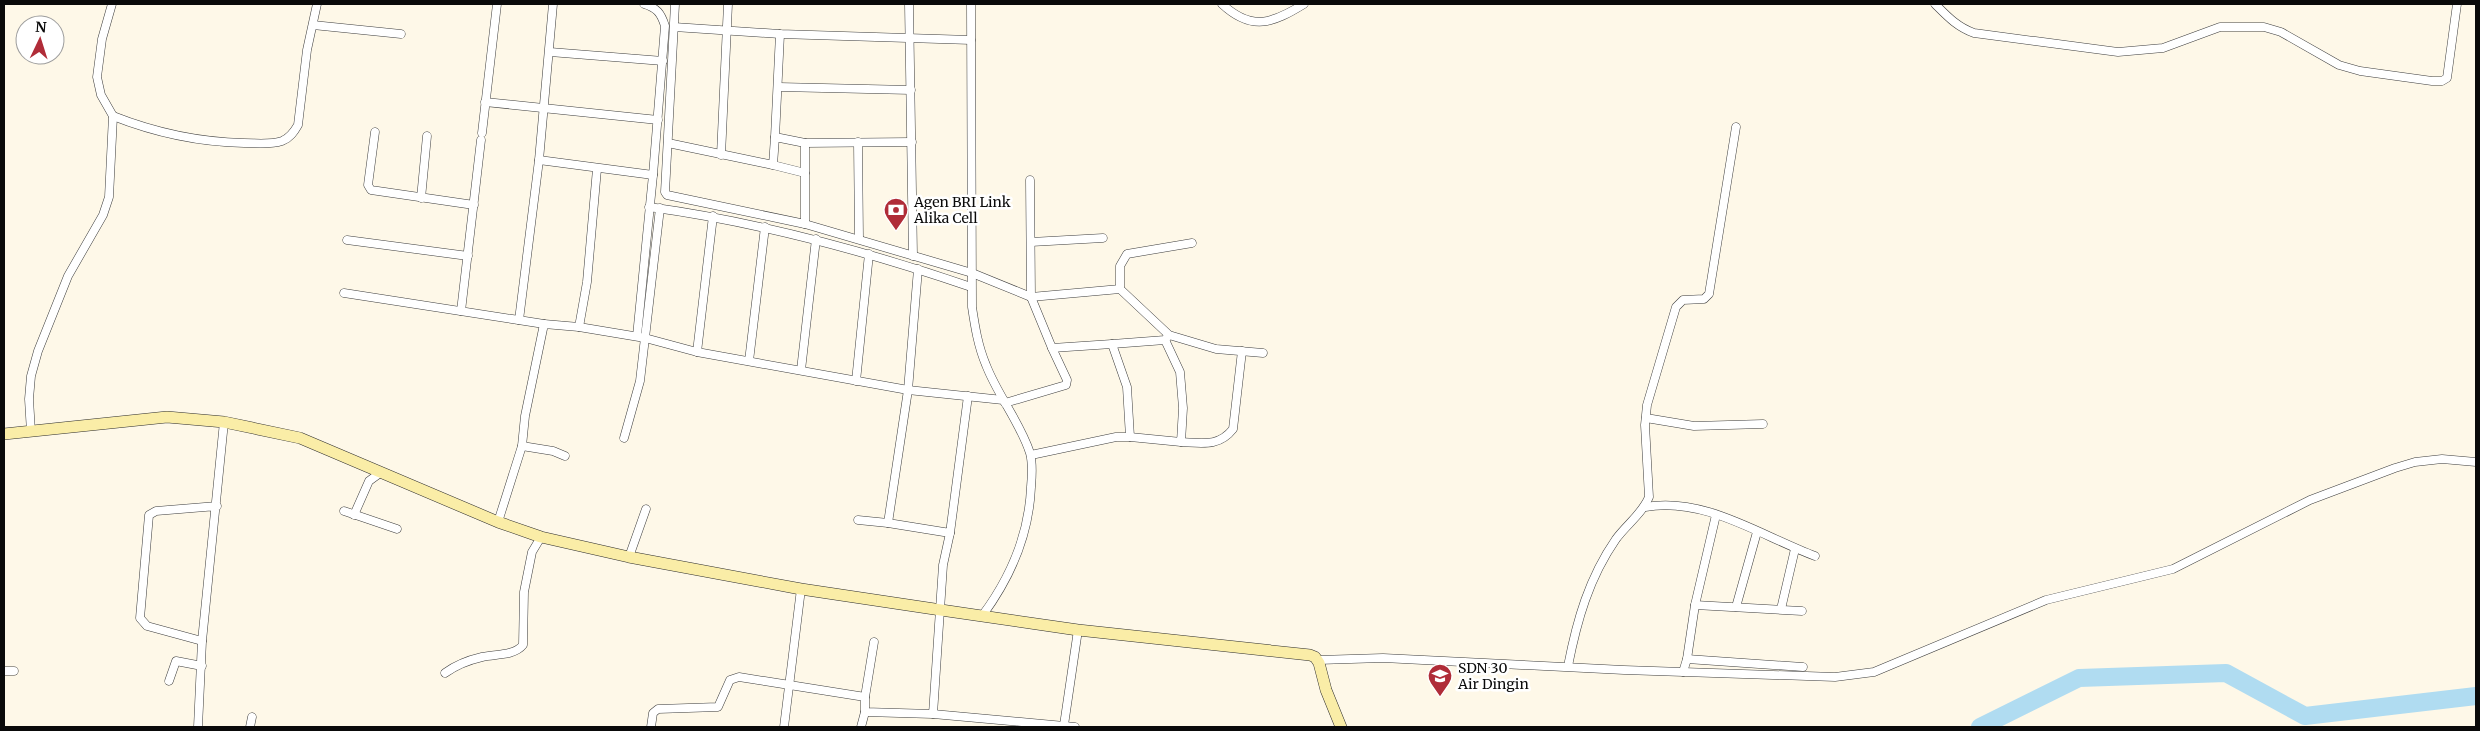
<svg xmlns="http://www.w3.org/2000/svg" width="2480" height="731" viewBox="0 0 2480 731" font-family="Merriweather,serif">
<style>
.lines{fill:none;stroke-linecap:round;stroke-linejoin:round}
.river{stroke:#b0dcf1;stroke-width:18}
.street-casing{stroke:#3d3d3d;stroke-width:9}
.secondary-casing{stroke:#2c2c2c;stroke-width:12}
.street{stroke:#fff;stroke-width:8}
.secondary{stroke:#faeda7;stroke-width:11}
.labels{text-anchor:middle;stroke-width:5;stroke-linejoin:round;paint-order:stroke}
.poi-label{font-size:14px;fill:#0a0a0a;stroke:#fff;text-anchor:start}
</style>
<rect width="100%" height="100%" fill="#fef8e8"/>
<g class="lines">
<!-- river -->
<path class="river" d="M 1980,727 L 2079,678 L 2226,673 L 2305,716 L 2476,696"/>
<defs>
<g id="street">
<path d="M 644,4 C 657,8 661,13 665,26 L 653,175"/>
<path d="M 675,4 L 665,192 L 667,195 L 805,224 L 972,273 L 1031,297 L 1120,289 L 1169,335 L 1216,349 L 1263,353"/>
<path d="M 909,4 L 913,256"/>
<path d="M 971,4 L 972,307 C 975,327 978,346 986,365 C 998,396 1020,422 1030,453 C 1033,464 1032,476 1031,487 C 1029,536 1011,577 982,616"/>
<path d="M 1222,4 C 1252,32 1273,23 1304,4"/>
<path d="M 1935,4 C 1947,16 1957,27 1974,33 L 2118,52 L 2163,48 L 2220,27 L 2264,27 L 2281,32 L 2339,65 L 2360,71 L 2432,81 L 2442,81 L 2447,78 L 2457,4"/>
<path d="M 313,25 L 401,34"/>
<path d="M 674,27 L 780,34 L 971,40"/>
<path d="M 550,52 L 663,61"/>
<path d="M 779,87 L 911,90"/>
<path d="M 485,102 L 658,120"/>
<path d="M 113,116 C 156,133 197,142 244,143 C 256,143 270,145 282,141 C 290,138 294,132 298,125 L 307,50 L 317,4"/>
<path d="M 375,132 L 368,185 L 371,190 L 474,205"/>
<path d="M 482,133 L 497,4"/>
<path d="M 775,137 L 780,34"/>
<path d="M 858,142 L 859,239"/>
<path d="M 668,143 L 773,165 L 775,137 L 805,143 L 912,142"/>
<path d="M 721,155 L 728,4"/>
<path d="M 539,160 L 653,175 L 637,336"/>
<path d="M 773,165 L 805,173"/>
<path d="M 1030,180 L 1031,297 L 1052,348 L 1112,344 L 1127,387 L 1130,437 L 1116,437 L 1031,455"/>
<path d="M 421,198 L 427,136"/>
<path d="M 649,207 C 759,222 866,251 971,287"/>
<path d="M 805,224 L 805,143"/>
<path d="M 347,240 L 468,256"/>
<path d="M 1031,242 L 1103,238"/>
<path d="M 918,269 L 908,390 L 888,523 L 950,533 L 968,396"/>
<path d="M 1120,289 L 1120,266 L 1127,254 L 1192,243"/>
<path d="M 344,293 L 544,324"/>
<path d="M 461,311 L 481,140"/>
<path d="M 519,320 L 539,160 L 553,4"/>
<path d="M 579,327 L 587,282 L 597,169"/>
<path d="M 1112,344 L 1165,340 L 1168,336"/>
<path d="M 697,352 L 713,216"/>
<path d="M 749,361 L 765,227"/>
<path d="M 801,370 L 816,239"/>
<path d="M 856,381 L 869,254"/>
<path d="M 1005,403 L 1066,385 L 1067,380 L 1052,348"/>
<path d="M 1646,418 L 1694,426 L 1763,424"/>
<path d="M 31,432 L 29,399 L 31,376 L 38,351 L 68,276 L 103,215 L 109,197 L 113,116 L 101,95 L 97,77 L 102,39 L 112,4"/>
<path d="M 1130,437 L 1181,442 L 1183,408 L 1180,372 L 1165,340"/>
<path d="M 624,438 L 640,381 L 660,208"/>
<path d="M 1181,442 C 1202,443 1219,447 1233,429 L 1242,351"/>
<path d="M 522,446 L 553,451 L 565,456"/>
<path d="M 217,506 L 156,511 L 149,515 L 140,618 L 147,626 L 202,641 L 224,422"/>
<path d="M 1645,507 C 1704,496 1761,536 1815,556"/>
<path d="M 344,511 L 397,529"/>
<path d="M 354,515 L 369,481 L 380,473"/>
<path d="M 858,520 L 888,523"/>
<path d="M 498,522 L 522,446 L 525,416 L 544,324 L 579,327 L 645,338 L 697,352 L 908,390 L 1003,400"/>
<path d="M 629,557 L 646,509"/>
<path d="M 1695,605 L 1802,611"/>
<path d="M 1736,607 L 1757,532"/>
<path d="M 1781,609 L 1795,549"/>
<path d="M 1687,659 L 1803,667"/>
<path d="M 1318,660 L 1383,658 L 1624,670 L 1835,677 L 1874,672 L 2046,600 L 2173,569 L 2310,500 L 2395,468 L 2415,462 L 2442,459 L 2476,462"/>
<path d="M 1568,666 C 1577,620 1589,578 1616,539 C 1627,524 1642,514 1649,497 L 1645,425 L 1647,405 L 1676,307 L 1683,300 L 1704,299 L 1709,294 L 1736,127"/>
<path d="M 4,671 L 14,671"/>
<path d="M 1683,672 L 1687,659 L 1695,605 L 1716,515"/>
<path d="M 445,673 C 456,665 469,660 482,657 C 495,654 514,656 523,645 L 524,592 L 532,552 L 541,537"/>
<path d="M 169,681 L 176,661 L 202,666"/>
<path d="M 865,697 L 874,642"/>
<path d="M 933,714 L 1075,727"/>
<path d="M 1064,725 L 1078,630"/>
<path d="M 198,727 L 202,641"/>
<path d="M 250,727 L 252,717"/>
<path d="M 651,727 L 653,713 L 658,709 L 718,707 L 730,680 L 739,677 L 865,697 L 865,712 L 933,714 L 943,565 L 950,533"/>
<path d="M 784,727 L 801,589"/>
<path d="M 861,727 L 865,712"/>
</g>
<path id="secondary" d="M 4,434 L 167,417 L 224,422 L 300,438 L 498,522 L 541,537 L 629,557 L 801,589 L 941,610 L 1078,630 L 1310,655 L 1315,657 L 1319,663 L 1326,690 L 1341,727"/>
</defs>
<!-- street casing -->
<use href="#street" class="street-casing"/>
<!-- secondary casing -->
<use href="#secondary" class="secondary-casing"/>
<!-- street -->
<use href="#street" class="street"/>
<!-- secondary -->
<use href="#secondary" class="secondary"/>
</g>
<!-- icons -->
<defs>
<symbol id="bank-pin" viewBox="-11 -11 22 30"><path d="M0 17L-7.5 6A9.5 9.5 0 1 1 7.5 6Z" fill="#b02c38" stroke="#fff"/><path d="M-6-4H6V4H-6ZM0-2.3a2.3 2.3 0 1 0 0 4.6a2.3 2.3 0 1 0 0-4.6Z" fill="#fff"/></symbol>
<symbol id="school-pin" viewBox="-11 -11 22 30"><path d="M0 17L-7.5 6A9.5 9.5 0 1 1 7.5 6Z" fill="#b02c38" stroke="#fff"/><path d="M0-5L7-2L0 1L-7-2ZM-4 1L0 2.5L4 1V4Q0 6-4 4Z" fill="#fff"/></symbol>
</defs>
<g fill-rule="evenodd">
<use href="#bank-pin" x="882" y="196" width="28" height="38"/>
<use href="#school-pin" x="1426" y="662" width="28" height="38"/>
</g>
<g class="labels">
<!-- poi labels -->
<g class="poi-label">
<text x="914" y="207">Agen BRI Link<tspan x="914" dy="16">Alika Cell</tspan></text>
<text x="1458" y="673">SDN 30<tspan x="1458" dy="16">Air Dingin</tspan></text>
</g>
</g>
<!-- border -->
<rect width="2480" height="731" fill="none" stroke="#0a0a0a" stroke-width="10"/>
<!-- north arrow -->
<g transform="translate(40 40) rotate(4)"><circle r="24" fill="#ffffff" stroke="#9d9d9d"/>
<path d="M0-4L9 19L0 12L-9 19Z" fill="#b02c38"/>
<text y="-8" font-size="14" font-weight="bold" text-anchor="middle" fill="#0a0a0a">N</text>
</g>
</svg>
